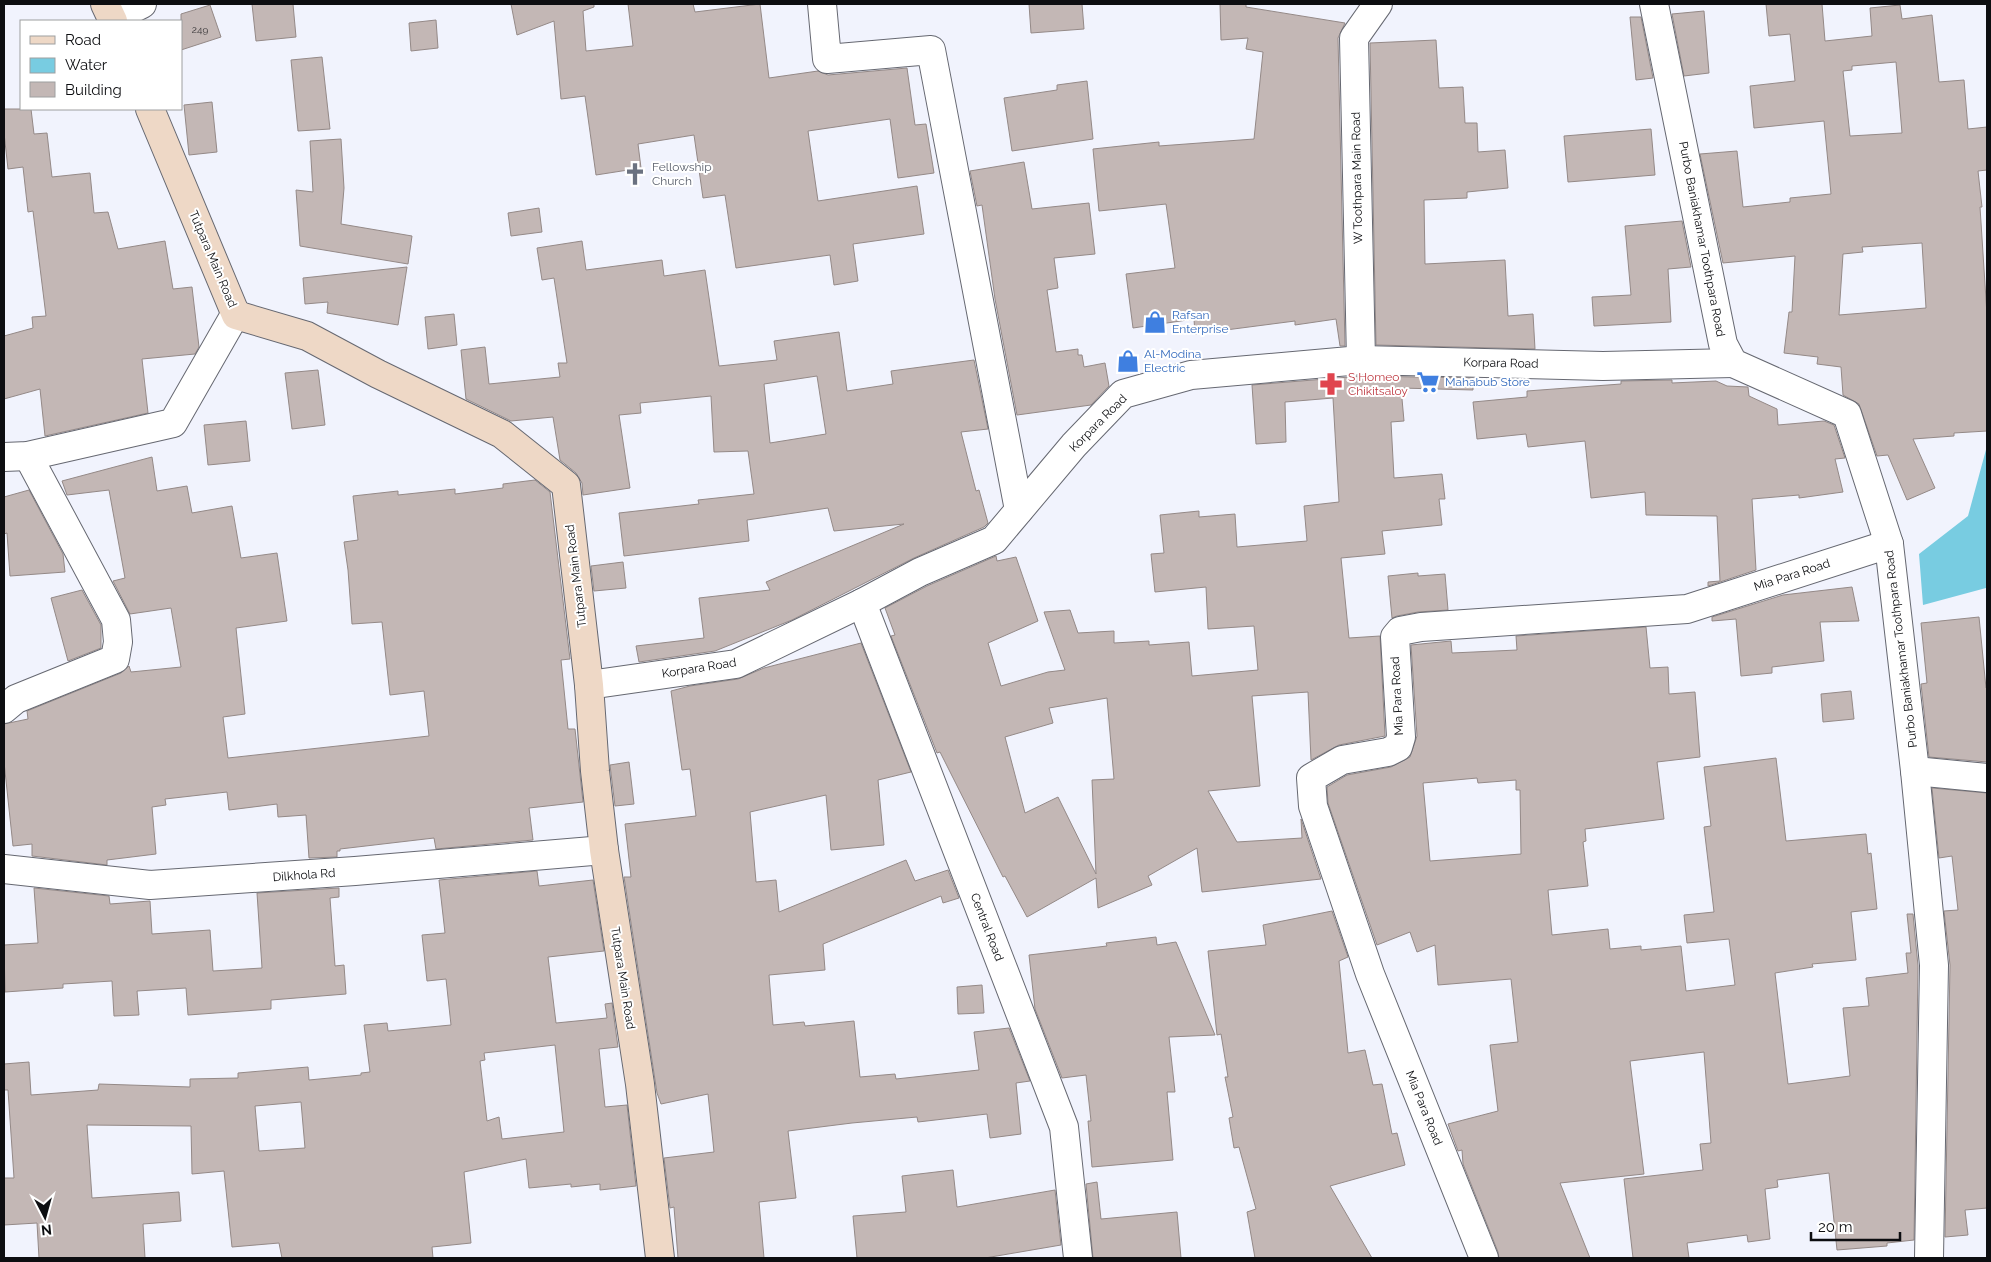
<svg xmlns="http://www.w3.org/2000/svg" width="1991" height="1262" viewBox="0 0 1991 1262" font-family="Raleway,sans-serif">
<style>
.water{fill:#78cce1}
.building{fill:#c3b7b5;stroke:#948987;fill-rule:evenodd}
.lines{fill:none;stroke-linecap:round;stroke-linejoin:round}
.street-casing{stroke:#666871;stroke-width:30}
.secondary-casing{stroke:#666871;stroke-width:30}
.street{stroke:#fff;stroke-width:28}
.secondary{stroke:#eed8c6;stroke-width:28}
.labels{text-anchor:middle;stroke-width:4;stroke-linejoin:round;paint-order:stroke}
.number-label{font-size:10px;fill:#3a383a}
.worship-label{font-size:12px;fill:#5b616d;stroke:#fff;text-anchor:start}
.street-label{font-size:12px;fill:#0d0e11;stroke:#fff}
.shop-label{font-size:12px;fill:#366cbe;stroke:#fff;text-anchor:start}
.health-label{font-size:12px;fill:#be3a42;stroke:#fff;text-anchor:start}
</style>
<rect width="100%" height="100%" fill="#f1f3fd"/>
<!-- water -->
<path class="water" d="M 1987,446 L 1987,595 L 1986,588 L 1923,605 L 1919,554 L 1968,516 Z"/>
<!-- building -->
<g class="building">
<path d="M 252,4 L 293,4 L 296,37 L 256,41 Z"/>
<path d="M 511,4 L 594,4 L 594,7 L 583,11 L 586,51 L 633,46 L 628,4 L 693,4 L 695,12 L 760,4 L 769,78 L 818,71 L 828,75 L 907,68 L 915,125 L 926,124 L 934,173 L 898,178 L 890,119 L 808,131 L 818,201 L 917,186 L 924,234 L 853,244 L 858,281 L 834,285 L 830,255 L 736,268 L 725,195 L 703,198 L 694,135 L 638,144 L 641,168 L 596,175 L 585,96 L 561,99 L 554,21 L 517,35 Z"/>
<path d="M 1029,4 L 1082,4 L 1084,29 L 1031,33 Z"/>
<path d="M 1220,4 L 1246,4 L 1246,7 L 1345,23 L 1338,38 L 1345,346 L 1340,346 L 1336,319 L 1295,325 L 1295,321 L 1195,334 L 1194,319 L 1133,328 L 1126,274 L 1175,268 L 1166,204 L 1099,211 L 1093,149 L 1159,142 L 1159,146 L 1254,139 L 1263,52 L 1246,49 L 1248,38 L 1221,40 Z"/>
<path d="M 1766,4 L 1822,4 L 1825,41 L 1872,36 L 1870,8 L 1900,5 L 1902,19 L 1932,15 L 1939,82 L 1964,80 L 1968,129 L 1987,127 L 1987,170 L 1978,171 L 1982,207 L 1980,207 L 1987,315 L 1987,431 L 1954,433 L 1954,436 L 1913,439 L 1935,488 L 1907,500 L 1888,455 L 1877,456 L 1859,404 L 1843,395 L 1841,367 L 1817,364 L 1818,357 L 1784,353 L 1789,312 L 1792,312 L 1795,256 L 1723,263 L 1700,154 L 1737,151 L 1743,207 L 1790,202 L 1790,198 L 1831,194 L 1824,121 L 1754,128 L 1750,86 L 1795,81 L 1790,34 L 1769,36 ZM 1896,62 L 1902,133 L 1850,136 L 1843,71 L 1852,70 L 1852,66 ZM 1922,243 L 1926,308 L 1839,315 L 1843,254 L 1863,252 L 1862,247 Z"/>
<path d="M 210,5 L 221,37 L 181,50 L 181,14 Z"/>
<path d="M 1704,11 L 1709,73 L 1684,76 L 1672,14 Z"/>
<path d="M 1630,17 L 1641,17 L 1653,78 L 1636,80 Z"/>
<path d="M 436,20 L 438,48 L 411,51 L 409,23 Z"/>
<path d="M 1436,40 L 1439,88 L 1463,87 L 1465,123 L 1477,123 L 1478,152 L 1505,150 L 1508,188 L 1467,192 L 1467,198 L 1424,200 L 1425,264 L 1505,260 L 1508,316 L 1533,314 L 1535,349 L 1376,345 L 1370,43 Z"/>
<path d="M 322,57 L 330,129 L 298,131 L 291,60 Z"/>
<path d="M 1087,81 L 1093,139 L 1012,151 L 1004,98 L 1057,90 L 1057,85 Z"/>
<path d="M 212,102 L 217,152 L 189,155 L 184,105 Z"/>
<path d="M 4,109 L 31,109 L 34,134 L 47,133 L 52,177 L 90,173 L 94,213 L 108,212 L 118,249 L 165,241 L 173,289 L 192,287 L 199,347 L 195,354 L 142,359 L 148,413 L 45,436 L 40,389 L 4,399 L 4,336 L 33,328 L 32,317 L 46,316 L 33,211 L 28,212 L 23,167 L 8,169 L 4,133 Z"/>
<path d="M 1651,129 L 1655,175 L 1568,182 L 1564,136 Z"/>
<path d="M 341,139 L 344,188 L 341,224 L 412,236 L 408,264 L 300,246 L 296,190 L 313,192 L 310,141 Z"/>
<path d="M 1024,162 L 1032,209 L 1089,203 L 1095,254 L 1054,258 L 1058,288 L 1047,290 L 1056,352 L 1078,349 L 1078,355 L 1082,355 L 1084,367 L 1105,363 L 1109,386 L 1091,405 L 1017,415 L 995,299 L 982,205 L 977,206 L 970,171 Z"/>
<path d="M 539,208 L 542,232 L 511,236 L 508,213 Z"/>
<path d="M 1682,221 L 1691,267 L 1668,269 L 1671,322 L 1594,326 L 1592,297 L 1631,295 L 1625,226 Z"/>
<path d="M 582,241 L 586,270 L 662,260 L 664,276 L 705,270 L 719,366 L 777,360 L 774,341 L 839,332 L 847,391 L 893,384 L 891,371 L 974,360 L 988,429 L 961,432 L 976,491 L 979,490 L 988,523 L 984,527 L 914,558 L 792,620 L 715,651 L 639,662 L 636,646 L 704,638 L 699,598 L 770,590 L 766,582 L 904,524 L 834,531 L 828,508 L 747,520 L 749,541 L 624,556 L 619,513 L 699,504 L 698,500 L 754,494 L 748,451 L 714,452 L 711,396 L 640,403 L 641,413 L 619,415 L 630,488 L 583,495 L 582,483 L 576,473 L 560,460 L 553,417 L 511,421 L 466,399 L 461,350 L 485,347 L 489,384 L 560,377 L 558,363 L 567,363 L 554,278 L 542,280 L 537,248 ZM 817,376 L 826,434 L 770,443 L 764,384 Z"/>
<path d="M 407,267 L 398,325 L 327,313 L 328,302 L 305,304 L 303,278 Z"/>
<path d="M 454,314 L 457,345 L 428,349 L 425,317 Z"/>
<path d="M 318,370 L 325,425 L 292,429 L 285,373 Z"/>
<path d="M 1362,376 L 1473,378 L 1473,390 L 1401,388 L 1404,421 L 1391,422 L 1394,478 L 1442,474 L 1445,499 L 1439,499 L 1442,525 L 1382,531 L 1385,554 L 1341,558 L 1349,638 L 1380,636 L 1385,736 L 1339,745 L 1311,760 L 1308,692 L 1252,696 L 1260,786 L 1208,791 L 1237,842 L 1302,838 L 1301,819 L 1321,879 L 1202,892 L 1197,848 L 1148,876 L 1152,885 L 1098,908 L 1096,878 L 1027,917 L 1005,876 L 1003,877 L 940,752 L 937,753 L 891,636 L 895,635 L 885,608 L 927,586 L 996,556 L 997,561 L 1016,557 L 1038,621 L 988,643 L 1001,686 L 1048,672 L 1065,670 L 1044,612 L 1070,610 L 1078,633 L 1114,631 L 1114,643 L 1149,641 L 1149,645 L 1189,642 L 1192,676 L 1258,670 L 1254,626 L 1208,629 L 1206,587 L 1155,592 L 1151,554 L 1164,553 L 1160,515 L 1199,511 L 1199,517 L 1235,514 L 1237,547 L 1307,541 L 1304,506 L 1339,502 L 1333,398 L 1285,402 L 1286,442 L 1256,444 L 1252,385 ZM 1107,698 L 1114,779 L 1092,780 L 1096,874 L 1058,797 L 1025,813 L 1005,737 L 1053,723 L 1049,708 Z"/>
<path d="M 1672,380 L 1672,383 L 1716,381 L 1727,386 L 1748,387 L 1749,396 L 1777,409 L 1778,425 L 1824,421 L 1834,425 L 1845,458 L 1835,459 L 1843,492 L 1799,498 L 1799,495 L 1752,499 L 1756,570 L 1708,586 L 1708,582 L 1720,581 L 1717,516 L 1646,515 L 1645,492 L 1591,498 L 1585,441 L 1528,447 L 1526,434 L 1477,439 L 1473,402 L 1527,397 L 1527,391 L 1621,384 L 1621,381 Z"/>
<path d="M 246,421 L 250,461 L 208,465 L 204,425 Z"/>
<path d="M 152,457 L 157,491 L 187,486 L 192,513 L 232,506 L 241,558 L 277,553 L 287,621 L 236,628 L 245,714 L 223,717 L 228,758 L 429,736 L 424,691 L 390,695 L 382,622 L 352,624 L 348,570 L 344,542 L 358,540 L 353,496 L 398,491 L 398,495 L 455,489 L 455,494 L 503,488 L 503,484 L 535,480 L 550,492 L 570,659 L 561,660 L 568,729 L 575,729 L 583,802 L 529,808 L 533,840 L 436,849 L 434,838 L 340,849 L 340,851 L 337,851 L 337,857 L 309,858 L 306,815 L 278,817 L 277,804 L 229,810 L 227,792 L 165,799 L 166,805 L 152,807 L 156,854 L 107,860 L 107,865 L 32,856 L 32,844 L 13,846 L 4,762 L 4,724 L 28,719 L 27,711 L 121,673 L 129,666 L 131,672 L 181,667 L 171,608 L 130,614 L 113,581 L 125,578 L 109,490 L 67,495 L 62,481 Z"/>
<path d="M 29,490 L 63,554 L 65,572 L 10,576 L 7,533 L 4,534 L 4,497 Z"/>
<path d="M 623,562 L 626,588 L 594,591 L 591,566 Z"/>
<path d="M 1418,573 L 1418,576 L 1445,574 L 1448,610 L 1418,612 L 1397,616 L 1392,618 L 1388,576 Z"/>
<path d="M 1852,587 L 1859,621 L 1820,622 L 1824,661 L 1772,667 L 1772,673 L 1741,676 L 1736,619 L 1712,621 L 1712,617 L 1783,595 Z"/>
<path d="M 82,590 L 101,625 L 101,648 L 68,661 L 51,598 Z"/>
<path d="M 1979,617 L 1986,688 L 1987,688 L 1987,762 L 1929,757 L 1921,684 L 1927,683 L 1921,623 Z"/>
<path d="M 1646,627 L 1650,668 L 1668,667 L 1669,694 L 1695,692 L 1700,757 L 1657,762 L 1664,819 L 1585,829 L 1586,841 L 1583,842 L 1588,886 L 1548,890 L 1552,935 L 1608,929 L 1610,949 L 1641,946 L 1641,950 L 1681,946 L 1686,991 L 1735,985 L 1729,939 L 1687,943 L 1684,915 L 1714,912 L 1704,827 L 1711,826 L 1704,767 L 1776,758 L 1786,841 L 1866,834 L 1868,854 L 1871,853 L 1877,909 L 1851,912 L 1856,960 L 1812,964 L 1813,967 L 1775,973 L 1788,1084 L 1850,1076 L 1843,1008 L 1869,1006 L 1866,978 L 1908,973 L 1906,953 L 1911,953 L 1907,914 L 1913,914 L 1918,966 L 1914,1240 L 1887,1243 L 1887,1246 L 1837,1250 L 1829,1173 L 1777,1180 L 1778,1187 L 1765,1189 L 1770,1239 L 1748,1242 L 1747,1235 L 1687,1243 L 1689,1258 L 1633,1258 L 1624,1179 L 1703,1170 L 1700,1144 L 1711,1143 L 1704,1052 L 1630,1061 L 1644,1174 L 1560,1183 L 1590,1258 L 1499,1258 L 1498,1252 L 1463,1164 L 1462,1150 L 1458,1151 L 1448,1124 L 1498,1111 L 1490,1045 L 1518,1042 L 1511,979 L 1438,985 L 1435,945 L 1417,952 L 1410,932 L 1377,945 L 1328,803 L 1327,787 L 1347,775 L 1391,767 L 1410,757 L 1417,736 L 1411,645 L 1451,641 L 1452,653 L 1517,650 L 1516,636 ZM 1477,778 L 1478,783 L 1516,780 L 1516,790 L 1520,790 L 1521,854 L 1430,861 L 1423,783 Z"/>
<path d="M 861,643 L 911,772 L 878,780 L 884,845 L 831,850 L 826,795 L 750,812 L 756,882 L 776,880 L 779,912 L 906,860 L 915,881 L 948,870 L 959,898 L 943,903 L 941,896 L 823,944 L 825,970 L 769,975 L 773,1025 L 804,1022 L 805,1026 L 854,1021 L 860,1077 L 895,1074 L 896,1079 L 979,1070 L 974,1032 L 1009,1028 L 1030,1081 L 1016,1083 L 1021,1134 L 990,1138 L 987,1114 L 918,1122 L 917,1117 L 852,1123 L 788,1131 L 796,1198 L 759,1202 L 764,1258 L 678,1258 L 674,1207 L 670,1208 L 664,1158 L 714,1152 L 708,1094 L 661,1104 L 657,1093 L 624,877 L 631,877 L 625,824 L 696,816 L 690,769 L 682,770 L 671,691 L 690,686 L 738,679 L 764,668 Z"/>
<path d="M 1851,691 L 1854,719 L 1823,722 L 1821,694 Z"/>
<path d="M 629,762 L 634,804 L 615,806 L 610,765 Z"/>
<path d="M 1932,788 L 1987,793 L 1987,1208 L 1965,1210 L 1968,1235 L 1945,1237 L 1950,965 L 1944,911 L 1958,910 L 1952,856 L 1939,858 Z"/>
<path d="M 537,871 L 539,886 L 593,880 L 604,951 L 548,957 L 556,1023 L 607,1018 L 605,1004 L 612,1003 L 618,1047 L 599,1049 L 605,1107 L 627,1105 L 636,1186 L 600,1190 L 600,1184 L 571,1187 L 571,1184 L 529,1188 L 526,1159 L 464,1172 L 471,1243 L 432,1247 L 433,1258 L 282,1258 L 279,1243 L 232,1247 L 224,1171 L 192,1174 L 191,1126 L 87,1125 L 92,1198 L 179,1192 L 181,1221 L 143,1224 L 145,1258 L 39,1258 L 37,1223 L 4,1225 L 4,1178 L 14,1178 L 8,1090 L 4,1090 L 4,1064 L 29,1062 L 31,1095 L 98,1090 L 99,1084 L 190,1087 L 190,1079 L 238,1078 L 238,1073 L 308,1067 L 309,1080 L 361,1075 L 361,1073 L 370,1072 L 364,1025 L 387,1023 L 388,1031 L 451,1025 L 446,979 L 427,981 L 422,935 L 445,933 L 439,880 ZM 555,1045 L 564,1132 L 502,1139 L 499,1117 L 487,1121 L 480,1061 L 485,1060 L 484,1053 ZM 301,1102 L 305,1148 L 259,1151 L 255,1106 Z"/>
<path d="M 34,888 L 109,896 L 110,904 L 150,901 L 152,934 L 210,930 L 213,971 L 262,968 L 257,893 L 339,888 L 339,897 L 330,898 L 335,966 L 344,965 L 346,994 L 271,1000 L 271,1009 L 188,1015 L 186,988 L 137,991 L 139,1015 L 114,1016 L 112,981 L 63,984 L 63,988 L 5,992 L 4,945 L 38,943 Z"/>
<path d="M 1332,911 L 1348,957 L 1339,961 L 1348,1053 L 1365,1050 L 1373,1085 L 1382,1084 L 1392,1134 L 1397,1133 L 1405,1165 L 1330,1186 L 1372,1258 L 1255,1258 L 1247,1212 L 1256,1209 L 1239,1147 L 1234,1148 L 1229,1118 L 1233,1117 L 1225,1077 L 1228,1077 L 1221,1034 L 1217,1035 L 1208,951 L 1266,945 L 1263,925 Z"/>
<path d="M 1156,937 L 1157,945 L 1176,942 L 1215,1035 L 1169,1037 L 1175,1092 L 1167,1092 L 1173,1160 L 1092,1167 L 1088,1121 L 1091,1121 L 1086,1075 L 1062,1078 L 1035,1009 L 1029,955 L 1107,946 L 1106,943 Z"/>
<path d="M 982,985 L 984,1013 L 958,1014 L 957,987 Z"/>
<path d="M 953,1170 L 957,1207 L 1055,1190 L 1061,1245 L 985,1258 L 857,1258 L 853,1216 L 906,1212 L 902,1176 Z"/>
<path d="M 1097,1182 L 1101,1219 L 1177,1212 L 1181,1258 L 1093,1258 L 1086,1184 Z"/>
</g>
<g class="lines">
<defs>
<g id="street">
<path d="M 822,4 L 827,59 L 931,50 L 1019,510"/>
<path d="M 1654,4 L 1723,344 L 1733,363 L 1847,414 L 1889,544 L 1915,771 L 1934,965 L 1929,1258"/>
<path d="M 112,19 L 142,4"/>
<path d="M 1361,360 L 1354,38 L 1378,4"/>
<path d="M 4,457 L 28,456 L 173,423 L 236,313"/>
<path d="M 862,603 L 1064,1127 L 1078,1258"/>
<path d="M 589,685 L 736,664 L 862,603 L 920,572 L 994,540 L 1074,445 L 1123,394 L 1191,375 L 1361,360 L 1603,366 L 1733,363"/>
<path d="M 4,709 L 16,699 L 115,659 L 118,642 L 116,620 L 28,456"/>
<path d="M 1915,771 L 1987,778"/>
<path d="M 4,869 L 150,885 L 355,871 L 604,850"/>
<path d="M 1484,1258 L 1370,974 L 1313,806 L 1311,778 L 1342,760 L 1388,752 L 1398,747 L 1401,737 L 1395,637 L 1400,631 L 1421,627 L 1687,609 L 1889,544"/>
</g>
<g id="secondary">
<path d="M 105,4 L 113,21"/>
<path d="M 150,109 L 236,315 L 307,336 L 378,374 L 502,434 L 566,485 L 589,685 L 595,771 L 604,850 L 640,1084 L 660,1258"/>
</g>
</defs>
<!-- street casing -->
<use href="#street" class="street-casing"/>
<!-- secondary casing -->
<use href="#secondary" class="secondary-casing"/>
<!-- street -->
<use href="#street" class="street"/>
<!-- secondary -->
<use href="#secondary" class="secondary"/>
</g>
<!-- icons -->
<defs>
<symbol id="church-bare" viewBox="-9 -9 18 18"><path d="M-1.2-6h2.4v3.5h3.3v2.4h-3.3V6h-2.4V-.1h-3.3v-2.4h3.3Z" fill="#6b7280" stroke="#fff" stroke-width="2.5" paint-order="stroke"/></symbol>
<symbol id="shop-bare" viewBox="-9 -9 18 18"><path d="M-5-2.5h2.3a2.7 3.5 0 0 1 5.4 0H5L5.5 6h-11ZM-1.5-2.5h3a1.5 2.3 0 0 0-3 0Z" fill="#3f7fe0" stroke="#fff" stroke-width="2.5" paint-order="stroke"/></symbol>
<symbol id="supermarket-bare" viewBox="-9 -9 18 18"><path d="M-6-5.5h2.5l.6 2H6L4.5 2H-2.5L-4.4-4H-6ZM-1.5 3.2a1.3 1.3 0 1 0 .1 0ZM3 3.2a1.3 1.3 0 1 0 .1 0Z" fill="#3f7fe0" stroke="#fff" stroke-width="2.5" paint-order="stroke"/></symbol>
<symbol id="pharmacy-bare" viewBox="-9 -9 18 18"><path d="M-2-6h4v4h4v4h-4v4h-4v-4h-4v-4h4Z" fill="#e0444e" stroke="#fff" stroke-width="2.5" paint-order="stroke"/></symbol>
</defs>
<g fill-rule="evenodd">
<use href="#church-bare" x="619" y="158" width="32" height="32"/>
<use href="#shop-bare" x="1139" y="306" width="32" height="32"/>
<use href="#shop-bare" x="1112" y="345" width="32" height="32"/>
<use href="#supermarket-bare" x="1412" y="366" width="32" height="32"/>
<use href="#pharmacy-bare" x="1315" y="368" width="32" height="32"/>
</g>
<g class="labels">
<!-- number labels -->
<g class="number-label">
<text x="200" y="33">249</text>
</g>
<!-- worship labels -->
<g class="worship-label">
<text x="652" y="171">Fellowship<tspan x="652" dy="14">Church</tspan></text>
</g>
<!-- street labels -->
<g class="street-label">
<text transform="translate(1357 178) rotate(-91)" y="4">W Toothpara Main Road</text>
<text transform="translate(1702 239) rotate(79)" y="4">Purbo Baniakhamar Toothpara Road</text>
<text transform="translate(213 259) rotate(67)" y="4">Tutpara Main Road</text>
<text transform="translate(1501 363) rotate(1)" y="4">Korpara Road</text>
<text transform="translate(1098 423) rotate(-45)" y="4">Korpara Road</text>
<text transform="translate(1792 575) rotate(-18)" y="4">Mia Para Road</text>
<text transform="translate(576 576) rotate(-97)" y="4">Tutpara Main Road</text>
<text transform="translate(1901 649) rotate(-97)" y="4">Purbo Baniakhamar Toothpara Road</text>
<text transform="translate(699 668) rotate(-9)" y="4">Korpara Road</text>
<text transform="translate(1397 696) rotate(-93)" y="4">Mia Para Road</text>
<text transform="translate(304 875) rotate(-4)" y="4">Dilkhola Rd</text>
<text transform="translate(987 927) rotate(69)" y="4">Central Road</text>
<text transform="translate(623 978) rotate(81)" y="4">Tutpara Main Road</text>
<text transform="translate(1424 1108) rotate(68)" y="4">Mia Para Road</text>
</g>
<!-- shop labels -->
<g class="shop-label">
<text x="1172" y="319">Rafsan<tspan x="1172" dy="14">Enterprise</tspan></text>
<text x="1144" y="358">Al-Modina<tspan x="1144" dy="14">Electric</tspan></text>
<text x="1445" y="386">Mahabub Store</text>
</g>
<!-- health labels -->
<g class="health-label">
<text x="1348" y="381">S Homeo<tspan x="1348" dy="14">Chikitsaloy</tspan></text>
</g>
</g>
<!-- border -->
<rect width="1991" height="1262" fill="none" stroke="#0d0e11" stroke-width="10"/>
<!-- legend -->
<rect x="20" y="20" width="162" height="90" fill="#ffffff" stroke="#9e9fa0"/>
<rect x="30" y="36" width="25" height="8" fill="#eed8c6" stroke="#9e9fa0"/>
<text x="65" y="45" font-size="15" fill="#0d0e11">Road</text>
<rect x="30" y="58" width="25" height="15" fill="#78cce1" stroke="#9e9fa0"/>
<text x="65" y="70" font-size="15" fill="#0d0e11">Water</text>
<rect x="30" y="82" width="25" height="15" fill="#c3b7b5" stroke="#9e9fa0"/>
<text x="65" y="95" font-size="15" fill="#0d0e11">Building</text>
<!-- north arrow -->
<g transform="translate(45 1217) rotate(174)" stroke="#ffffff" stroke-width="4" paint-order="stroke">
<path d="M0-4L9 19L0 12L-9 19Z" fill="#0d0e11"/>
<text y="-8" font-size="14" font-weight="bold" text-anchor="middle" fill="#0d0e11">N</text>
</g>
<!-- scale -->
<path d="M1811 1232v8h89v-8" fill="none" stroke="#0d0e11" stroke-width="2.5"/>
<text x="1818" y="1232" font-size="15" fill="#0d0e11" stroke="#ffffff" stroke-width="4" paint-order="stroke">20 m</text>
</svg>
